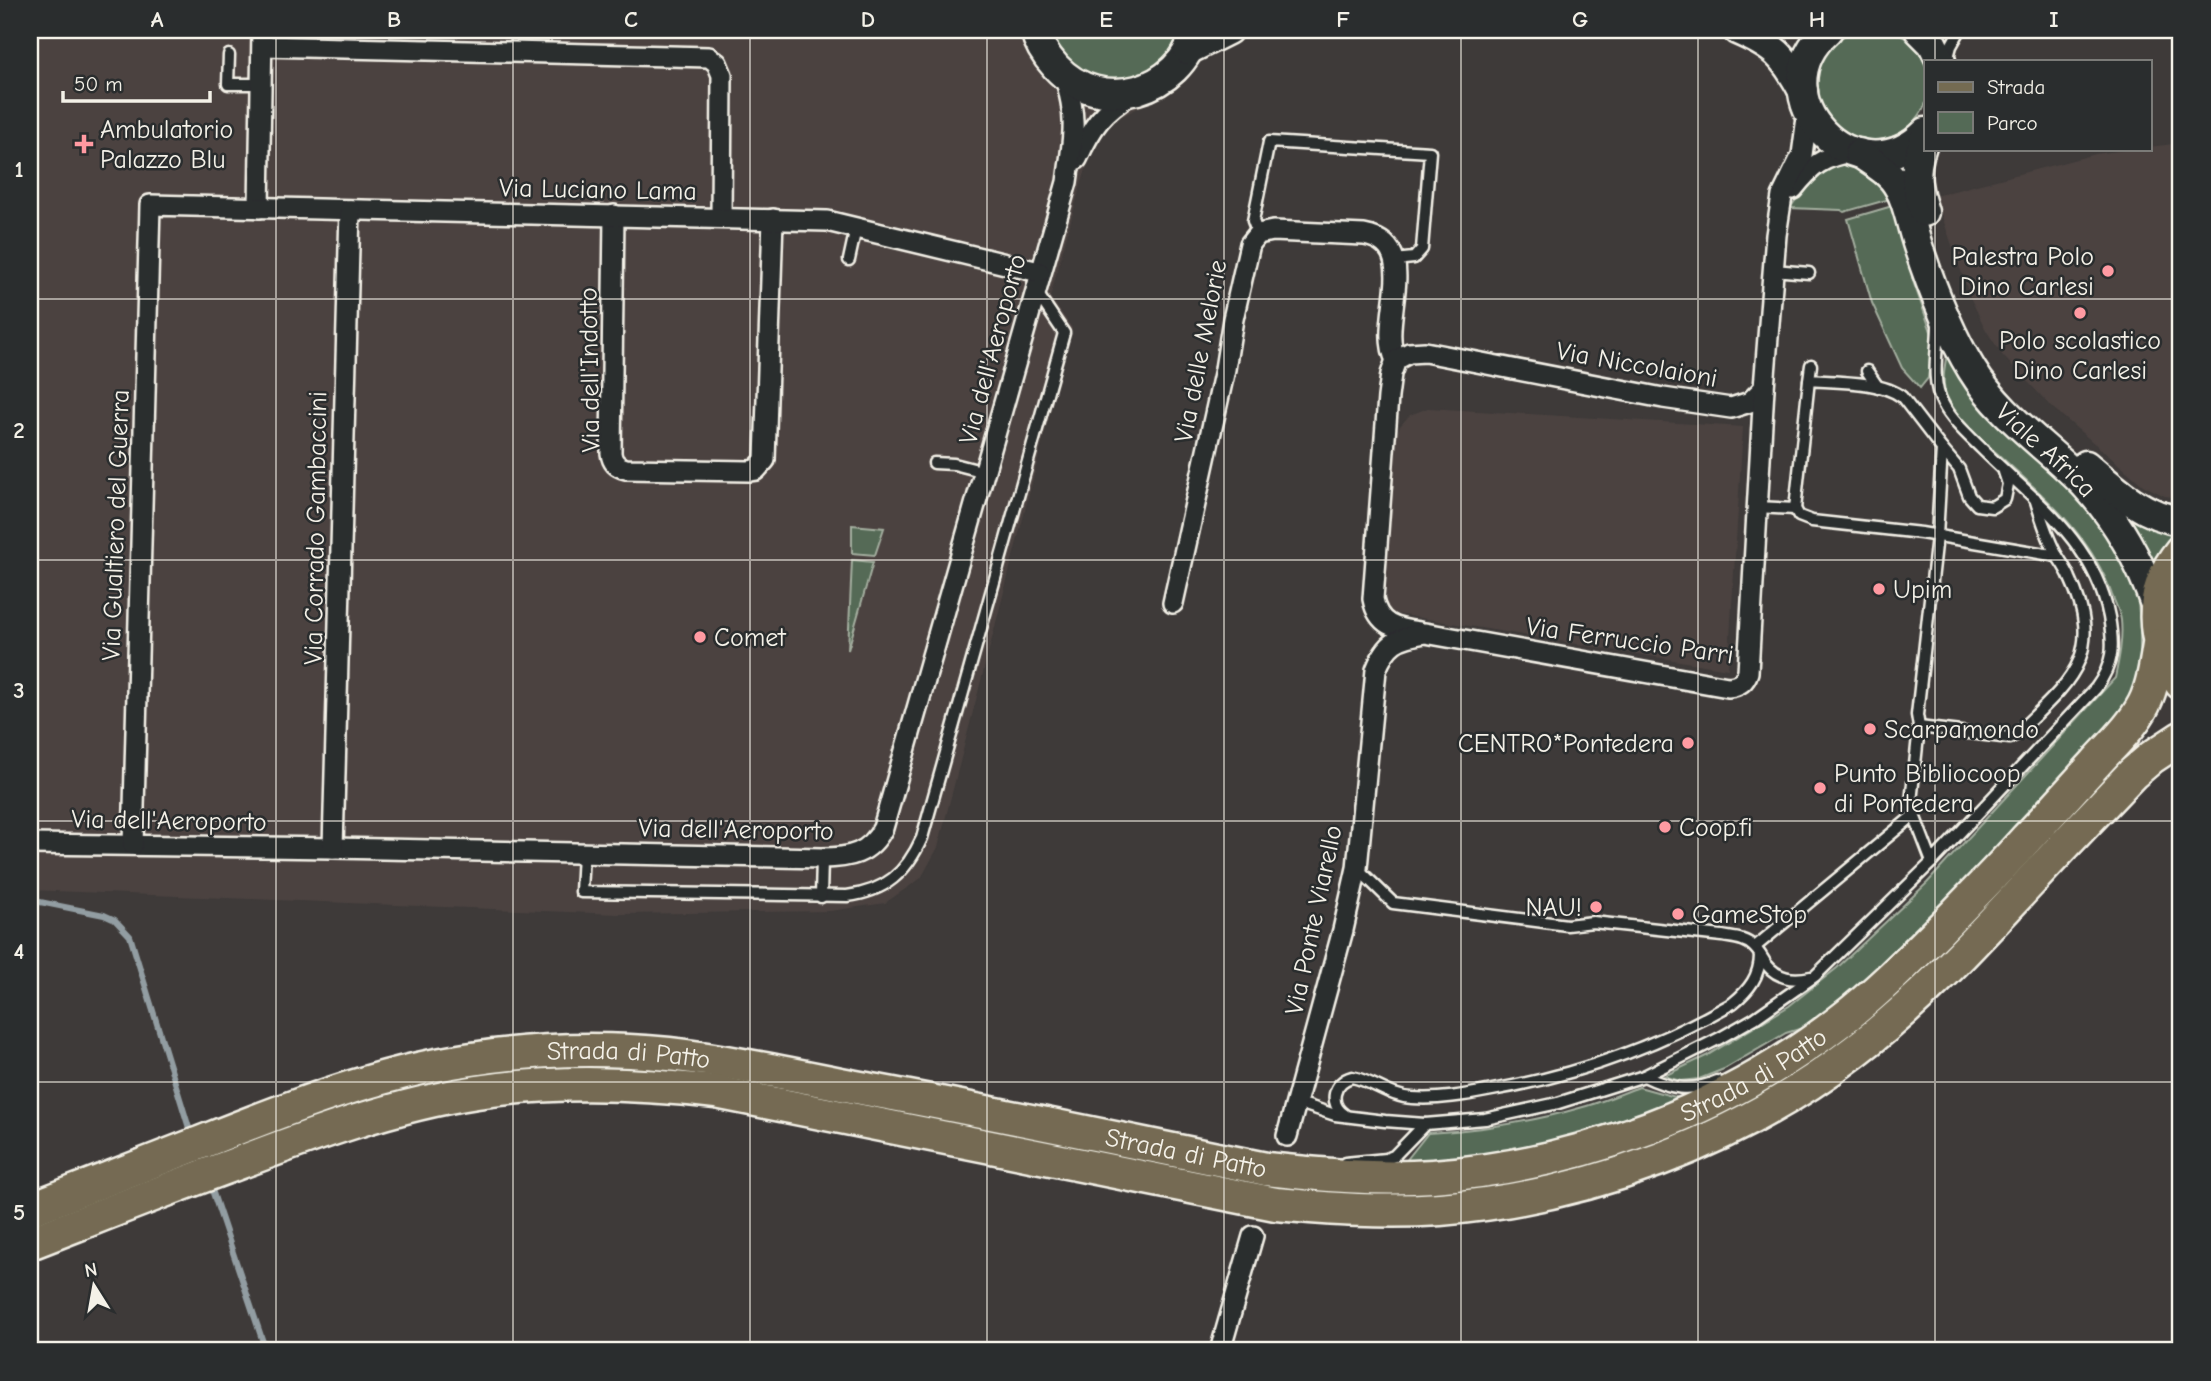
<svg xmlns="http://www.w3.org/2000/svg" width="2211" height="1381" viewBox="0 0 2211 1381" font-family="'Comic Neue',sans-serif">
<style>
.built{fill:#4c4341}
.green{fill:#546a56;stroke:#a4ae9f;stroke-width:2}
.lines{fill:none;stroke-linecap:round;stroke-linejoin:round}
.stream{stroke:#929da2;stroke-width:6}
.lane-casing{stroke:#f4f1e8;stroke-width:15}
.street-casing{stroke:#f4f1e8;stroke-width:24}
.secondary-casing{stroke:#f4f1e8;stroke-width:33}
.primary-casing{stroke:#f4f1e8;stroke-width:37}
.lane{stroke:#2a2d2e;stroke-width:10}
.street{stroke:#2a2d2e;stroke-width:19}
.secondary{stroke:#2a2d2e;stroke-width:28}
.primary{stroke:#746b52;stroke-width:32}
.grid{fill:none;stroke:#f4f1e8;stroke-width:2;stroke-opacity:0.55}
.poi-dot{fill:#ff9aa2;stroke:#2a2d2e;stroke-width:2.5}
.labels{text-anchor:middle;stroke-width:5;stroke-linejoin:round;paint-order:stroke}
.poi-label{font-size:26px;fill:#f4f1e8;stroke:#2a2d2e;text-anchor:start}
.street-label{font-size:26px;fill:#f4f1e8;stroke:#2a2d2e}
.neatline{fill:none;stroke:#f4f1e8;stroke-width:2.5}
.grid-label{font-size:23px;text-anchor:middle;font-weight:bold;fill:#f4f1e8}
</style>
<rect width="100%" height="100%" fill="#3e3a39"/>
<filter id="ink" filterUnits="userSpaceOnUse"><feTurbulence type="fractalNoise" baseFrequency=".0143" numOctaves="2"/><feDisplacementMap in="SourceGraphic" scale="14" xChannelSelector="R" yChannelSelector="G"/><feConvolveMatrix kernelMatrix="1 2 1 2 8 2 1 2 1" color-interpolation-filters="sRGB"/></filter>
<g filter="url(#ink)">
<!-- built -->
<g class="built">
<path d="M 30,30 L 1219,30 L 1217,49 L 1200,63 L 1176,89 L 1120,117 L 1108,127 L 1093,147 L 1077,198 L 1050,297 L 1072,328 L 938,847 L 921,878 L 885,903 L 830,911 L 619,914 L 30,890 Z"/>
<path d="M 2181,143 L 2181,498 L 2165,496 L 2143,485 L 2053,408 L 2003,356 L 1986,330 L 1970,297 L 1935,196 L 2096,154 L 2133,149 L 2150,149 L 2150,147 Z"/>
<path d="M 1428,408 L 1743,427 L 1728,669 L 1385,612 L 1395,439 L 1400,426 L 1410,415 Z"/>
</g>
<!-- green -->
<g class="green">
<circle cx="1873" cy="84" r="56"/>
<path d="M 1047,30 L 1180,30 L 1176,42 L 1165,59 L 1148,72 L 1129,80 L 1099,80 L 1064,60 Z"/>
<path d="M 1836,162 L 1860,165 L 1897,197 L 1844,212 L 1841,210 L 1790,208 L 1811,179 Z"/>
<path d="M 1899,204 L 1911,252 L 1912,278 L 1933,337 L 1928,378 L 1920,388 L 1902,368 L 1872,303 L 1848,219 Z"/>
<path d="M 1949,344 L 2093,504 L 2136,582 L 2140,623 L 2140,667 L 2133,689 L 2124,710 L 1893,957 L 1819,1017 L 1806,1027 L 1786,1033 L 1724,1069 L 1699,1079 L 1680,1081 L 1664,1076 L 1706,1056 L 1789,1006 L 1837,968 L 1927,883 L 2115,678 C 2119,659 2123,640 2121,620 C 2120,612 2115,603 2112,595 C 2092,536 2045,497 2000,456 C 1983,441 1956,417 1947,397 C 1940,381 1946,360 1949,344 Z"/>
<path d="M 2121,511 L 2179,533 L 2168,542 L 2154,564 L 2151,563 Z"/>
<path d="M 852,525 L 884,528 L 875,555 L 852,553 Z"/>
<path d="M 852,560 L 873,562 L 848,650 Z"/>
<path d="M 1639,1087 L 1679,1098 C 1639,1115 1596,1132 1554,1144 C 1507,1157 1453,1159 1405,1162 L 1428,1133 C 1480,1130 1532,1122 1583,1107 C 1602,1102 1620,1094 1639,1087 Z"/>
</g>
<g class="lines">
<!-- stream -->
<g class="stream">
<path d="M 30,900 L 104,915 L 115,920 L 130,936 L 189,1128"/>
<path d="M 212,1190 L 266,1351"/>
</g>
<defs>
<g id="lane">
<path d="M 229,55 L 228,84 L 262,84"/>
<path d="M 1947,61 L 1951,46 L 1960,30"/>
<path d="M 1258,234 L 1253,221 L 1269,142 L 1430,152 L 1422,249 L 1414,258 L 1394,260"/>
<path d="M 849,260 L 856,228"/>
<path d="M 1773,270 L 1809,273"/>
<path d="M 1867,371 L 1878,387"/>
<path d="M 1809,380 L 1811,365"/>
<path d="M 1942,449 L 1959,469 L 1969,496 L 1977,505 L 1992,507 L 2005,499 L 2008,484 L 2004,472"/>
<path d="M 934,463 L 954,464 L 985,472"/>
<path d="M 1757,507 L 1795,509 L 1809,380 C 1835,382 1883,381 1902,397 L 1942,449 L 1937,536 L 1917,715 L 1919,727 L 1911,802 L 1914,815"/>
<path d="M 1795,509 L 1799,516 L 1812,521 L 1921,533 L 2057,556"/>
<path d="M 1919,727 L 2010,738 L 2015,735 C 2068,683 2107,657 2070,578 C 2067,570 2061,562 2056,554 C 2047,537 2041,518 2035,498"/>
<path d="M 583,853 L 581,892 L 847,896 C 886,891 906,873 922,838 L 1064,333 L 1037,293"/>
<path d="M 1357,868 L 1393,903 L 1567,925 L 1593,922 L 1722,936 C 1732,938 1745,938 1753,946 C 1759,951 1762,958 1766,964 C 1778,979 1793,981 1811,977"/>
<path d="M 821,897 L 822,858"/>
<path d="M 1755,947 L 1914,815 L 1932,862"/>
<path d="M 1644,1076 C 1669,1088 1690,1093 1717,1081"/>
<path d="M 1296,1102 L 1335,1115 L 1385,1121 L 1425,1124 L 1485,1119 L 1558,1103 L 1644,1076 L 1720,1038 L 1755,1018 L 1815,976 L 1932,862 L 2096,688 C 2114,663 2114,646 2109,617 C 2094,540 2033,500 1982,449 C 1968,435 1952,421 1943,404 C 1930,381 1938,350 1938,325"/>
<path d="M 1345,1115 C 1328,1104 1333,1082 1352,1077 C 1373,1081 1390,1097 1412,1098 C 1439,1100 1466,1095 1492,1090 C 1578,1075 1658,1046 1733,1003 C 1749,990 1760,976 1760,955"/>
<path d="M 1345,1163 L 1386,1159 L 1394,1156 L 1425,1124"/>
</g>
<g id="street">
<path d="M 263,46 L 709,57 L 717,63 L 722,75 L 721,218"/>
<path d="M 1077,159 C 1092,126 1102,112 1133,93"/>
<path d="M 1793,189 C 1811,166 1823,156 1852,152"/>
<path d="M 259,208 L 262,30"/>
<path d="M 614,215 L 611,453 C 612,462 617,467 626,469 L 749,471 L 756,470 L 765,460 L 773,219"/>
<path d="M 1173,603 L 1225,369 L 1233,319 L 1250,244 L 1258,234 L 1273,231 L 1364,235 C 1425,246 1376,322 1396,360"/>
<path d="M 1419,632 C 1395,629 1378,625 1373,599 L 1388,397 L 1391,374 L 1396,360 L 1409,353 L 1425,352 L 1663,398 L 1731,408 L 1750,402 L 1764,388"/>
<path d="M 30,844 L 333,848 L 822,858 C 849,858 870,854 883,828 L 1067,182 C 1073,138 1078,121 1065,77"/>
<path d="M 133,845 L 150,205 L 827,221 L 1039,272"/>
<path d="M 333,848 L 350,210"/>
<path d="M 1287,1136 L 1343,930 L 1357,868 L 1376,670 C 1387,642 1397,638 1425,633 L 1728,687 C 1739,686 1745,682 1748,672 L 1764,388 L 1776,235 L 1782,196 L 1802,155 L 1808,110"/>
<path d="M 1220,1351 L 1253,1236"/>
</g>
<g id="secondary">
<path d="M 1035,30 C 1038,44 1046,56 1056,67 C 1100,115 1181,93 1196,30"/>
<path d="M 1737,30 C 1774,46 1784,55 1803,91"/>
<path d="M 1828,30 C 1754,96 1856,203 1926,132"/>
<path d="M 1919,30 L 1932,43 L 1941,61"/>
<path d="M 1188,50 L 1228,30"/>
<path id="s1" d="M 1859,153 C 1870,161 1884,168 1893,179 C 1907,196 1910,222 1917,243 C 1931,286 1948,331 1972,370 C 2000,416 2047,446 2084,484 C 2118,520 2140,561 2156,607"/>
<path d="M 1924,212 C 1914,181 1913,166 1926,135"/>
<path d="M 2086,465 C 2114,489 2143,516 2181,521"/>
</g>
<g id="primary">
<path d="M 2181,551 C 2148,591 2149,643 2181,683"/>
<path id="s2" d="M 30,1209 C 85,1188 141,1166 197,1144 C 283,1110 372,1074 465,1060 C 533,1049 601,1047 669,1054 C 739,1062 808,1078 877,1091 C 1007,1115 1137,1143 1266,1169 C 1322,1175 1377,1180 1433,1176 C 1580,1165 1724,1111 1840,1021 C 1881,990 1917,952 1954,915 C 1978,890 2003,865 2027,838 C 2050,814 2072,789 2095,764 C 2112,745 2132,727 2144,704 C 2153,686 2156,664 2159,645"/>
<path d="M 30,1243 C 97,1217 165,1190 233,1165 C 312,1135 393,1105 477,1092 C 557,1080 636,1083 716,1092 L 1276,1204 C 1330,1209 1385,1213 1440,1209 C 1588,1197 1737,1142 1855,1051 C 1920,1002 1975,941 2030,882 C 2064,845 2098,810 2132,774 L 2152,757 L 2181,738"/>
</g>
</defs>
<!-- lane casing -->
<use href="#lane" class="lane-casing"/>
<!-- street casing -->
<use href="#street" class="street-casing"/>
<!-- secondary casing -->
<use href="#secondary" class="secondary-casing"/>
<!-- primary casing -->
<use href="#primary" class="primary-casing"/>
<!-- lane -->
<use href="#lane" class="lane"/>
<!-- street -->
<use href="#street" class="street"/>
<!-- secondary -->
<use href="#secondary" class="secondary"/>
<!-- primary -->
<use href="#primary" class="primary"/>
</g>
</g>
<!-- grid -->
<path class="grid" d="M 276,30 L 276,1351M 513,30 L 513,1351M 750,30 L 750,1351M 987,30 L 987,1351M 1224,30 L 1224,1351M 1461,30 L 1461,1351M 1698,30 L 1698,1351M 1935,30 L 1935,61M 1935,149 L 1935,1351M 30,299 L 2181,299M 30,560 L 2181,560M 30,821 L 2181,821M 30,1082 L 2181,1082"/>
<!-- markers -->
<g class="poi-dot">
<path d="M80.5 133.5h7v7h7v7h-7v7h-7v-7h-7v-7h7z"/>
<circle cx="2108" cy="271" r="7"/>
<circle cx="2080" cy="313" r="7"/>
<circle cx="1879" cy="589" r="7"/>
<circle cx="700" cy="637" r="7"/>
<circle cx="1870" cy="729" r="7"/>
<circle cx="1688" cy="743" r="7"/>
<circle cx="1820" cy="788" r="7"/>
<circle cx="1665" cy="827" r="7"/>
<circle cx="1596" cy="907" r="7"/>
<circle cx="1678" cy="914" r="7"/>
</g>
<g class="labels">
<!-- poi labels -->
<g class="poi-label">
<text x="100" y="138">Ambulatorio<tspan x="100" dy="30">Palazzo Blu</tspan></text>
<text x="2094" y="265" text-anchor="end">Palestra Polo<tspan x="2094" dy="30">Dino Carlesi</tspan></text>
<text x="2080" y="349" text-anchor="middle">Polo scolastico<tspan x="2080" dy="30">Dino Carlesi</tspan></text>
<text x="1893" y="598">Upim</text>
<text x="714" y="646">Comet</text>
<text x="1884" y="738">Scarpamondo</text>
<text x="1674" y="752" text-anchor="end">CENTRO*Pontedera</text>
<text x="1834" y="782">Punto Bibliocoop<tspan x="1834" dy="30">di Pontedera</tspan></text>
<text x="1679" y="836">Coop.fi</text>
<text x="1582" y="916" text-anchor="end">NAU!</text>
<text x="1692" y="923">GameStop</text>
</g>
<!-- street labels -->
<g class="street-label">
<text transform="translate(598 189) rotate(1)" y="9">Via Luciano Lama</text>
<text transform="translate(992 349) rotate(-75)" y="9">Via dell'Aeroporto</text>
<text transform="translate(1200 351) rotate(-79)" y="9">Via delle Melorie</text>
<text transform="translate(1637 364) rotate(10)" y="9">Via Niccolaioni</text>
<text transform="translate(589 370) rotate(-91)" y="9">Via dell'Indotto</text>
<text dy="9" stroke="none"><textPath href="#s1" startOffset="360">Viale Africa</textPath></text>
<text transform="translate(115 525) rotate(-88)" y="9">Via Gualtiero del Guerra</text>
<text transform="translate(315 528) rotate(-89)" y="9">Via Corrado Gambaccini</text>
<text transform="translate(1630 640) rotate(8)" y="9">Via Ferruccio Parri</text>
<text transform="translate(169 820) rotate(1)" y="9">Via dell'Aeroporto</text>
<text transform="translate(736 829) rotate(1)" y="9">Via dell'Aeroporto</text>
<text transform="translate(1313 920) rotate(-78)" y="9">Via Ponte Viarello</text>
<text dy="9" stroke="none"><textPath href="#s2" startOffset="625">Strada di Patto</textPath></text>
<text dy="9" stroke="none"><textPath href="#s2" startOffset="1780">Strada di Patto</textPath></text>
<text dy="9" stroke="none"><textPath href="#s2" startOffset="1192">Strada di Patto</textPath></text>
</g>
</g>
<!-- margin -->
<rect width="2211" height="1381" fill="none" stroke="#2a2d2e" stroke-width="77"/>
<!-- legend -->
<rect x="1924" y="60" width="228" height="91" fill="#2a2d2e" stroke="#7b7b78" stroke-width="2"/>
<rect x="1938" y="82" width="35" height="10" fill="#746b52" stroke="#7b7b78" stroke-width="2"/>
<text x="1987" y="94" font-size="21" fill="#f4f1e8">Strada</text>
<rect x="1938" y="112" width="35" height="21" fill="#546a56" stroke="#7b7b78" stroke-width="2"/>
<text x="1987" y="130" font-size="21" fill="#f4f1e8">Parco</text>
<!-- north arrow -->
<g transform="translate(94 1286) rotate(349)" stroke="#2a2d2e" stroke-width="5" paint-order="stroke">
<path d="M0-5L12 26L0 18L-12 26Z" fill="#f4f1e8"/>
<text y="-10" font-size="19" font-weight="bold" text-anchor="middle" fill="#f4f1e8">N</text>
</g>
<!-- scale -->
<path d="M63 91v10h147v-10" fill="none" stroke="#f4f1e8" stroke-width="3.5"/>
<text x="74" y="91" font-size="21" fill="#f4f1e8" stroke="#2a2d2e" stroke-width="5" paint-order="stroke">50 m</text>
<rect x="38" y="38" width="2134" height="1304" class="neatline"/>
<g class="grid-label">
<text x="157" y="27">A</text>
<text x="394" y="27">B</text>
<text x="631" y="27">C</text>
<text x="868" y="27">D</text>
<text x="1106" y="27">E</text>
<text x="1343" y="27">F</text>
<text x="1580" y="27">G</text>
<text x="1817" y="27">H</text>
<text x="2054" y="27">I</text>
<text x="19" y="177">1</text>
<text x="19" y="438">2</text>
<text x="19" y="698">3</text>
<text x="19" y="959">4</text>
<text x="19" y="1220">5</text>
</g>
</svg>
